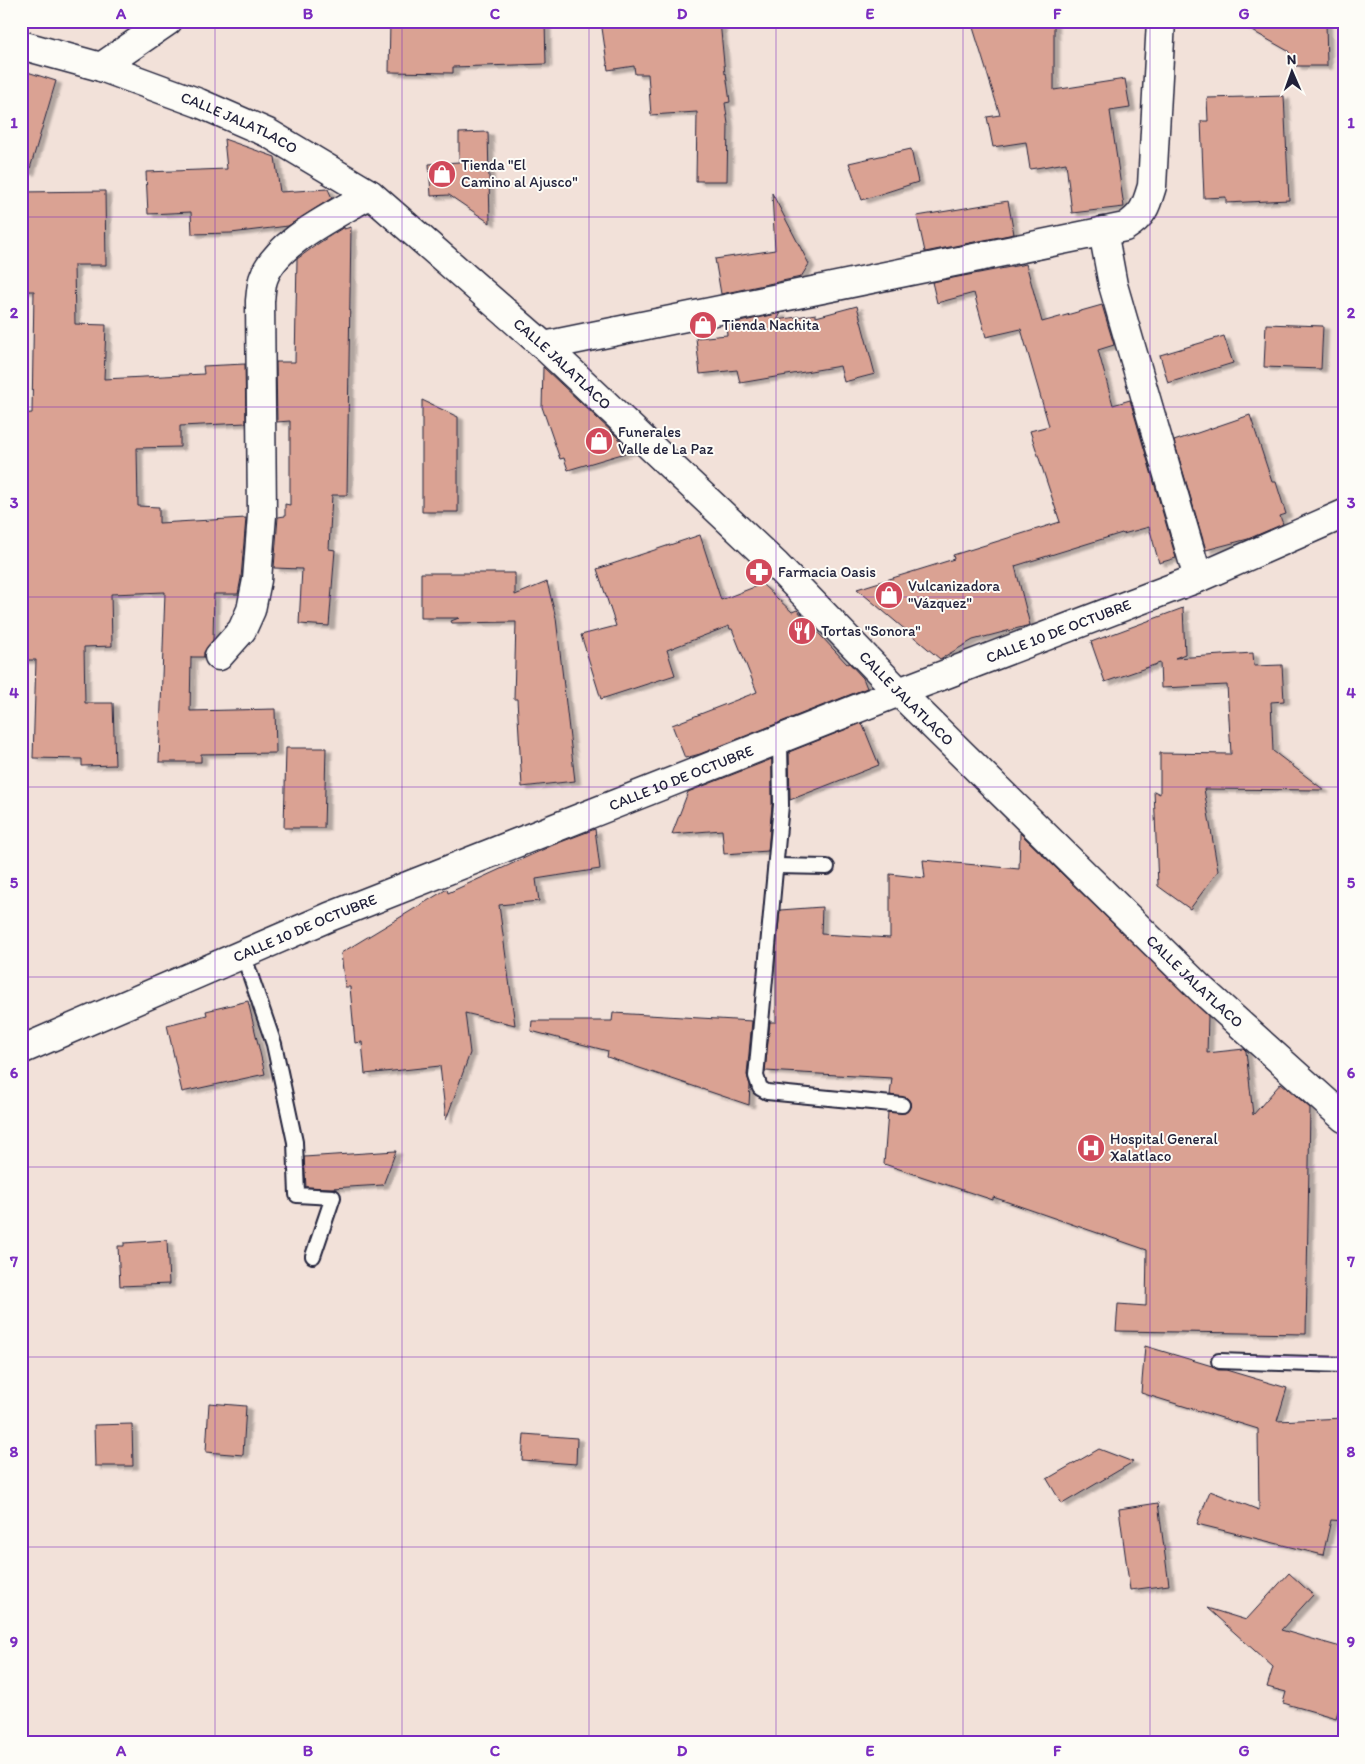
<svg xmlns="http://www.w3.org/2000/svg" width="1365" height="1764" viewBox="0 0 1365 1764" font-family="Itim,sans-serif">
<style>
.building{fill:#daa293;stroke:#22223b;filter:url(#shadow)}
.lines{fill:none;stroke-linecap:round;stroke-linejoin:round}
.lane-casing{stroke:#22223b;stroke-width:18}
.street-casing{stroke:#22223b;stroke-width:31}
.secondary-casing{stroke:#22223b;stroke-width:31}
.lane{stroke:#fdfcf7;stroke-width:14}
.street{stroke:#fdfcf7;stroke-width:28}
.secondary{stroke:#fdfcf7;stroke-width:28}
.grid{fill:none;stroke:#7b2cbf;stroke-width:1;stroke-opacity:0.55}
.labels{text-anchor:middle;stroke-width:4;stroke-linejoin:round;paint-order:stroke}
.street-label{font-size:15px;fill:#22223b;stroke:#fdfcf7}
.poi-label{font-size:15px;fill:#22223b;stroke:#fdfcf7;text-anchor:start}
.neatline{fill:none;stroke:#7b2cbf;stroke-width:2}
.grid-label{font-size:16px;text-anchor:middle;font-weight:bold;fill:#7b2cbf}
</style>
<defs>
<filter id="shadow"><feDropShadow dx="5.5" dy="3" stdDeviation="1" flood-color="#0004"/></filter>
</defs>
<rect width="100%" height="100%" fill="#f2e1d9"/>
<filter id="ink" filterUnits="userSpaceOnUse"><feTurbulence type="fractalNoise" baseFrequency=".02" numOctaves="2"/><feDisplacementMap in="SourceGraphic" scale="10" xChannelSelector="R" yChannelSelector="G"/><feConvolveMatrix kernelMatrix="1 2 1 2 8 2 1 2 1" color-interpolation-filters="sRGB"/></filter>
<g filter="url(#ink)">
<!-- building -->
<g class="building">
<path d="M 390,21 L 545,21 L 546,64 L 453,67 L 453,73 L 389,72 Z"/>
<path d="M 601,21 L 720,21 L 725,74 L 726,73 L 730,102 L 725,103 L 728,124 L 727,181 L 696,181 L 697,112 L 651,115 L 648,74 L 635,74 L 634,66 L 608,70 Z"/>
<path d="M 971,21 L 1054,21 L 1054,90 L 1125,79 L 1130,108 L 1110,111 L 1124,207 L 1072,213 L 1066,163 L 1030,169 L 1026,142 L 993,147 L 987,117 L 1000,115 Z"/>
<path d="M 1235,21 L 1326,21 L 1327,66 L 1296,66 L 1288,51 Z"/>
<path d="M 21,70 L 56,81 L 29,172 L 21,171 Z"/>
<path d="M 1284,96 L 1289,200 L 1226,203 L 1226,197 L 1204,198 L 1201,121 L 1208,121 L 1207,98 Z"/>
<path d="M 488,132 L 490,223 L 449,195 L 431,196 L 429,164 L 459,162 L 459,133 Z"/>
<path d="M 224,139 L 275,157 L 280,192 L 328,189 L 332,198 L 288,226 L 231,233 L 192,234 L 191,212 L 148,214 L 146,172 L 227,169 Z"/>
<path d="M 911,149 L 918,182 L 862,200 L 849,163 Z"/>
<path d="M 105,191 L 106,265 L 74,265 L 75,324 L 106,325 L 104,379 L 204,374 L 203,366 L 245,364 L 246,423 L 180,426 L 180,447 L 137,448 L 138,506 L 159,507 L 159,523 L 246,518 L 241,578 L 238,594 L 214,594 L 213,640 L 204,652 L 204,657 L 191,657 L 190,711 L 275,709 L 276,753 L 201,754 L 201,762 L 159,762 L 165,592 L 111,594 L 112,646 L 84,647 L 85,703 L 113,703 L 115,765 L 82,766 L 82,759 L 33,758 L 36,660 L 21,660 L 21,414 L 32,413 L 34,291 L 21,291 L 21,192 Z"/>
<path d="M 772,193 L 809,264 L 801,277 L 721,294 L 715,259 L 775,250 Z"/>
<path d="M 1008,201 L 1014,234 L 925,252 L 917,216 Z"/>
<path d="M 344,227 L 344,229 L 351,227 L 347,495 L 332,495 L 329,549 L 335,550 L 329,626 L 299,624 L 302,569 L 274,568 L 278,517 L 285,516 L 285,504 L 290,505 L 290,421 L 277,422 L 276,362 L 295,362 L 297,259 L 319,243 Z"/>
<path d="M 1026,264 L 1042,322 L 1102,305 L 1114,345 L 1098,350 L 1113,405 L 1130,400 L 1176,558 L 1159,563 L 1149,527 L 1123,534 L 1122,533 L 1015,566 L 1030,625 L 973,640 L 940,659 L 857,589 L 954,559 L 953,555 L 1060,522 L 1030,431 L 1049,426 L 1021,329 L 986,337 L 974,293 L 937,303 L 932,282 Z"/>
<path d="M 857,306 L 875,374 L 844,382 L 840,366 L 740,383 L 737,370 L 700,374 L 696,338 L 727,335 L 726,325 L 781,313 L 777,320 L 816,314 L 816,317 Z"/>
<path d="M 1266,324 L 1323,326 L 1321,369 L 1264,367 Z"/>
<path d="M 1224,336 L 1233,363 L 1168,383 L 1160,355 Z"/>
<path d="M 543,367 L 632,451 L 568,470 L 564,458 L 560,459 L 542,407 Z"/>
<path d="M 422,400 L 458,417 L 458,512 L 422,512 Z"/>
<path d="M 1250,415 L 1272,482 L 1276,482 L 1286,514 L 1280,516 L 1283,524 L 1248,539 L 1206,550 L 1174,441 Z"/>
<path d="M 700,535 L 721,600 L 762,584 L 792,612 L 797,610 L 847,664 L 849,663 L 863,678 L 867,688 L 700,754 L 685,758 L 672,725 L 757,692 L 732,629 L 730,629 L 729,626 L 667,650 L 675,675 L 601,699 L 581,635 L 616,626 L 597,569 Z"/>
<path d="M 421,573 L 515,573 L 515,595 L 547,582 L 556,618 L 575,781 L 522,787 L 517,699 L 514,699 L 516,622 L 452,623 L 451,621 L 459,618 L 421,618 Z"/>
<path d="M 1183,608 L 1185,654 L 1175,658 L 1253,653 L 1254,666 L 1282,665 L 1284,701 L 1271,702 L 1273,751 L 1324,790 L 1204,789 L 1218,871 L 1190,909 L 1158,886 L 1154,791 L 1160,794 L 1160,753 L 1231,754 L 1227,685 L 1161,688 L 1160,663 L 1105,682 L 1091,642 Z"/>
<path d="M 862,723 L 879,765 L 790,800 L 789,752 Z"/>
<path d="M 286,748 L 326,748 L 324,828 L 284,828 Z"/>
<path d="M 772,759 L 772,805 L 768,851 L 724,854 L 722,830 L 672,834 L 688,792 Z"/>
<path d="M 595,829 L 600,869 L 536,879 L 539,901 L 499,905 L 515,1025 L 465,1013 L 470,1053 L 446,1120 L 440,1066 L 365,1074 L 362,1042 L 355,1043 L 350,987 L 345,987 L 341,953 L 447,889 L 448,893 L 553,845 Z"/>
<path d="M 1020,833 L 1208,1016 L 1207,1053 L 1244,1049 L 1246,1051 L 1253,1115 L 1281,1083 L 1310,1108 L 1306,1334 L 1116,1331 L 1118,1304 L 1146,1306 L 1147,1250 L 993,1197 L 993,1200 L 884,1164 L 888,1112 L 905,1113 L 911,1106 L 910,1102 L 907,1098 L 890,1095 L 892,1078 L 765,1071 L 770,1022 L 776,1022 L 776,952 L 780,910 L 822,907 L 821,934 L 890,938 L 890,874 L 925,878 L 923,860 L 1019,869 Z"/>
<path d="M 248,1001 L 265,1074 L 182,1092 L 167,1025 L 207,1015 L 206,1011 Z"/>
<path d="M 613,1013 L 752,1021 L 747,1075 L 750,1085 L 749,1105 L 607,1057 L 608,1051 L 531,1031 L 532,1021 L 612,1021 Z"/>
<path d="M 396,1151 L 383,1185 L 331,1188 L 306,1187 L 304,1157 Z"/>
<path d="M 167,1240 L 169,1284 L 120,1286 L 118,1246 L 124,1246 L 124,1243 Z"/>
<path d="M 1145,1346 L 1212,1366 L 1218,1370 L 1226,1370 L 1287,1388 L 1277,1421 L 1344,1418 L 1344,1521 L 1331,1520 L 1323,1555 L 1197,1524 L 1210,1491 L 1259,1510 L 1258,1429 L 1141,1393 Z"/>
<path d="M 209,1403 L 246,1406 L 243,1455 L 206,1452 Z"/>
<path d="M 132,1424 L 133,1466 L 95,1466 L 94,1425 Z"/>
<path d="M 524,1434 L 577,1438 L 576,1464 L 522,1460 Z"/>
<path d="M 1099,1449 L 1133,1462 L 1062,1504 L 1047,1479 Z"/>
<path d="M 1158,1503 L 1169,1585 L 1130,1590 L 1119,1509 Z"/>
<path d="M 1289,1573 L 1313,1595 L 1281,1630 L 1344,1648 L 1344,1692 L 1336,1718 L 1283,1703 L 1286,1692 L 1267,1687 L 1273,1667 L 1207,1608 L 1246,1620 Z"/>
</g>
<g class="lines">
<defs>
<g id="lane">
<path d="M 780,739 L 781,805 L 757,1066 L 756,1076 L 760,1088 L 767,1092 L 902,1105"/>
<path d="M 776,866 L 827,867"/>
<path d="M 243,954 L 274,1044 L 295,1142 L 297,1195 L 333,1197 L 313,1256"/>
<path d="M 1219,1361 L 1344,1365"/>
</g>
<g id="street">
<path d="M 101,67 L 168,21"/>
<path d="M 1103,231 L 1113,285 L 1198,578"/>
<path d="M 544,346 L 1125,227 C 1144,215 1146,206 1152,186 L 1161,21"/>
<path d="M 219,656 L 242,630 L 251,610 L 257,580 L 262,515 L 260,301 C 261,293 261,284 264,277 C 277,241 338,214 370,194"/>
<path id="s1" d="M 21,1050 L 329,917 L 899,692 L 1198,578 L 1344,514"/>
</g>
<g id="secondary">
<path id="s2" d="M 21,45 L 101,67 L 199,103 L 268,133 L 370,194 L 544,346 L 776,565 L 899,692 L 1201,989 L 1344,1118"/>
</g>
</defs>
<!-- lane casing -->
<use href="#lane" class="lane-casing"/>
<!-- street casing -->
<use href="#street" class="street-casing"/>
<!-- secondary casing -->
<use href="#secondary" class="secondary-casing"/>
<!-- lane -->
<use href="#lane" class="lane"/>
<!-- street -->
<use href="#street" class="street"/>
<!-- secondary -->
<use href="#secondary" class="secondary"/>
</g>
</g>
<!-- grid -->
<path class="grid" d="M 215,21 L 215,1743M 402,21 L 402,1743M 589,21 L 589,1743M 776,21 L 776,1743M 963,21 L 963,1743M 1150,21 L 1150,1743M 21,217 L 1344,217M 21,407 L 1344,407M 21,597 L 1344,597M 21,787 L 1344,787M 21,977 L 1344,977M 21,1167 L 1344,1167M 21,1357 L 1344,1357M 21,1547 L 1344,1547"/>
<!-- icons -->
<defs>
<symbol id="shop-disc" viewBox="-11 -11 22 22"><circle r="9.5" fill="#d1495b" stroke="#fdfcf7"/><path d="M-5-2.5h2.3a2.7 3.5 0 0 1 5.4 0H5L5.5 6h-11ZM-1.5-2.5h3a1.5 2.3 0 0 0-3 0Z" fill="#fff"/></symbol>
<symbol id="pharmacy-disc" viewBox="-11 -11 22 22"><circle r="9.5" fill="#d1495b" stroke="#fdfcf7"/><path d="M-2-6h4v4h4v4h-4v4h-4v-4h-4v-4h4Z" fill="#fff"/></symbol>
<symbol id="restaurant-disc" viewBox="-11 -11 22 22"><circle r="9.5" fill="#d1495b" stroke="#fdfcf7"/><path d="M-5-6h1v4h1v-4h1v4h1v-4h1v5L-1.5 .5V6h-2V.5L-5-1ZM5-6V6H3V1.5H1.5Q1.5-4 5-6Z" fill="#fff"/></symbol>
<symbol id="hospital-disc" viewBox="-11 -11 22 22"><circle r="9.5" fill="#d1495b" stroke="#fdfcf7"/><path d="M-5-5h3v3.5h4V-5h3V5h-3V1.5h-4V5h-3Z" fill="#fff"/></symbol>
</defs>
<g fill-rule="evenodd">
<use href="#shop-disc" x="426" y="158" width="32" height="32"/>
<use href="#shop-disc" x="687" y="309" width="32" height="32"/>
<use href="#shop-disc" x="583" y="425" width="32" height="32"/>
<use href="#pharmacy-disc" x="743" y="556" width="32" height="32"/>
<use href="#shop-disc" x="873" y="579" width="32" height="32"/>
<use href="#restaurant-disc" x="786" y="615" width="32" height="32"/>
<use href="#hospital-disc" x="1075" y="1132" width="32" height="32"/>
</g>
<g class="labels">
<!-- street labels -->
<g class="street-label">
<text dy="5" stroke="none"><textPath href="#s2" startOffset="232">CALLE JALATLACO</textPath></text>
<text dy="5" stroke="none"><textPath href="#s2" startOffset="638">CALLE JALATLACO</textPath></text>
<text dy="5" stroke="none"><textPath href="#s1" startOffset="1119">CALLE 10 DE OCTUBRE</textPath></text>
<text dy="5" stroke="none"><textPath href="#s2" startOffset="1118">CALLE JALATLACO</textPath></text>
<text dy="5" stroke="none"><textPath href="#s1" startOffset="714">CALLE 10 DE OCTUBRE</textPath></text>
<text dy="5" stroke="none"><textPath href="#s1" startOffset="309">CALLE 10 DE OCTUBRE</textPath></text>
<text dy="5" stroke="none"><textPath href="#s2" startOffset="1522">CALLE JALATLACO</textPath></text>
</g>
<!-- poi labels -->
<g class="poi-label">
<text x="461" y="170">Tienda "El<tspan x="461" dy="17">Camino al Ajusco"</tspan></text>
<text x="722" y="330">Tienda Nachita</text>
<text x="618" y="437">Funerales<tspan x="618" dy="17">Valle de La Paz</tspan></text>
<text x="778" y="577">Farmacia Oasis</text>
<text x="908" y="591">Vulcanizadora<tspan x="908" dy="17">"Vázquez"</tspan></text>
<text x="821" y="636">Tortas "Sonora"</text>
<text x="1110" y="1144">Hospital General<tspan x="1110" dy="17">Xalatlaco</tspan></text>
</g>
</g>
<!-- margin -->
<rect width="1365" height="1764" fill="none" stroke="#fdfcf7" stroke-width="55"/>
<!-- north arrow -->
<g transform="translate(1292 72) rotate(358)" stroke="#fdfcf7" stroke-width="4" paint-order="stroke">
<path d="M0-4L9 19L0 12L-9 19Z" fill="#22223b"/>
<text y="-8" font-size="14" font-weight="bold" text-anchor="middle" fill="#22223b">N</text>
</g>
<rect x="28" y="28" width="1310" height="1708" class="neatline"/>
<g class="grid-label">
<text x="121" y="19">A</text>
<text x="308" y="19">B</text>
<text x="495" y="19">C</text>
<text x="682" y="19">D</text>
<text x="870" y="19">E</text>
<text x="1057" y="19">F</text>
<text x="1244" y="19">G</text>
<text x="14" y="128">1</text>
<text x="1351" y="128">1</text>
<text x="14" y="318">2</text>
<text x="1351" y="318">2</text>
<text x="14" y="508">3</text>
<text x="1351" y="508">3</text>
<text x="14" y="698">4</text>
<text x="1351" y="698">4</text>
<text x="14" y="888">5</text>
<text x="1351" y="888">5</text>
<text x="14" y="1078">6</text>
<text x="1351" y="1078">6</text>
<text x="14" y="1267">7</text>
<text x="1351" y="1267">7</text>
<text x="14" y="1457">8</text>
<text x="1351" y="1457">8</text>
<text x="14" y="1647">9</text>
<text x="1351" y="1647">9</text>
<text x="121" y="1756">A</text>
<text x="308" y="1756">B</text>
<text x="495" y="1756">C</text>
<text x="682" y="1756">D</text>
<text x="870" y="1756">E</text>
<text x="1057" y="1756">F</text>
<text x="1244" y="1756">G</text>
</g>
</svg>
